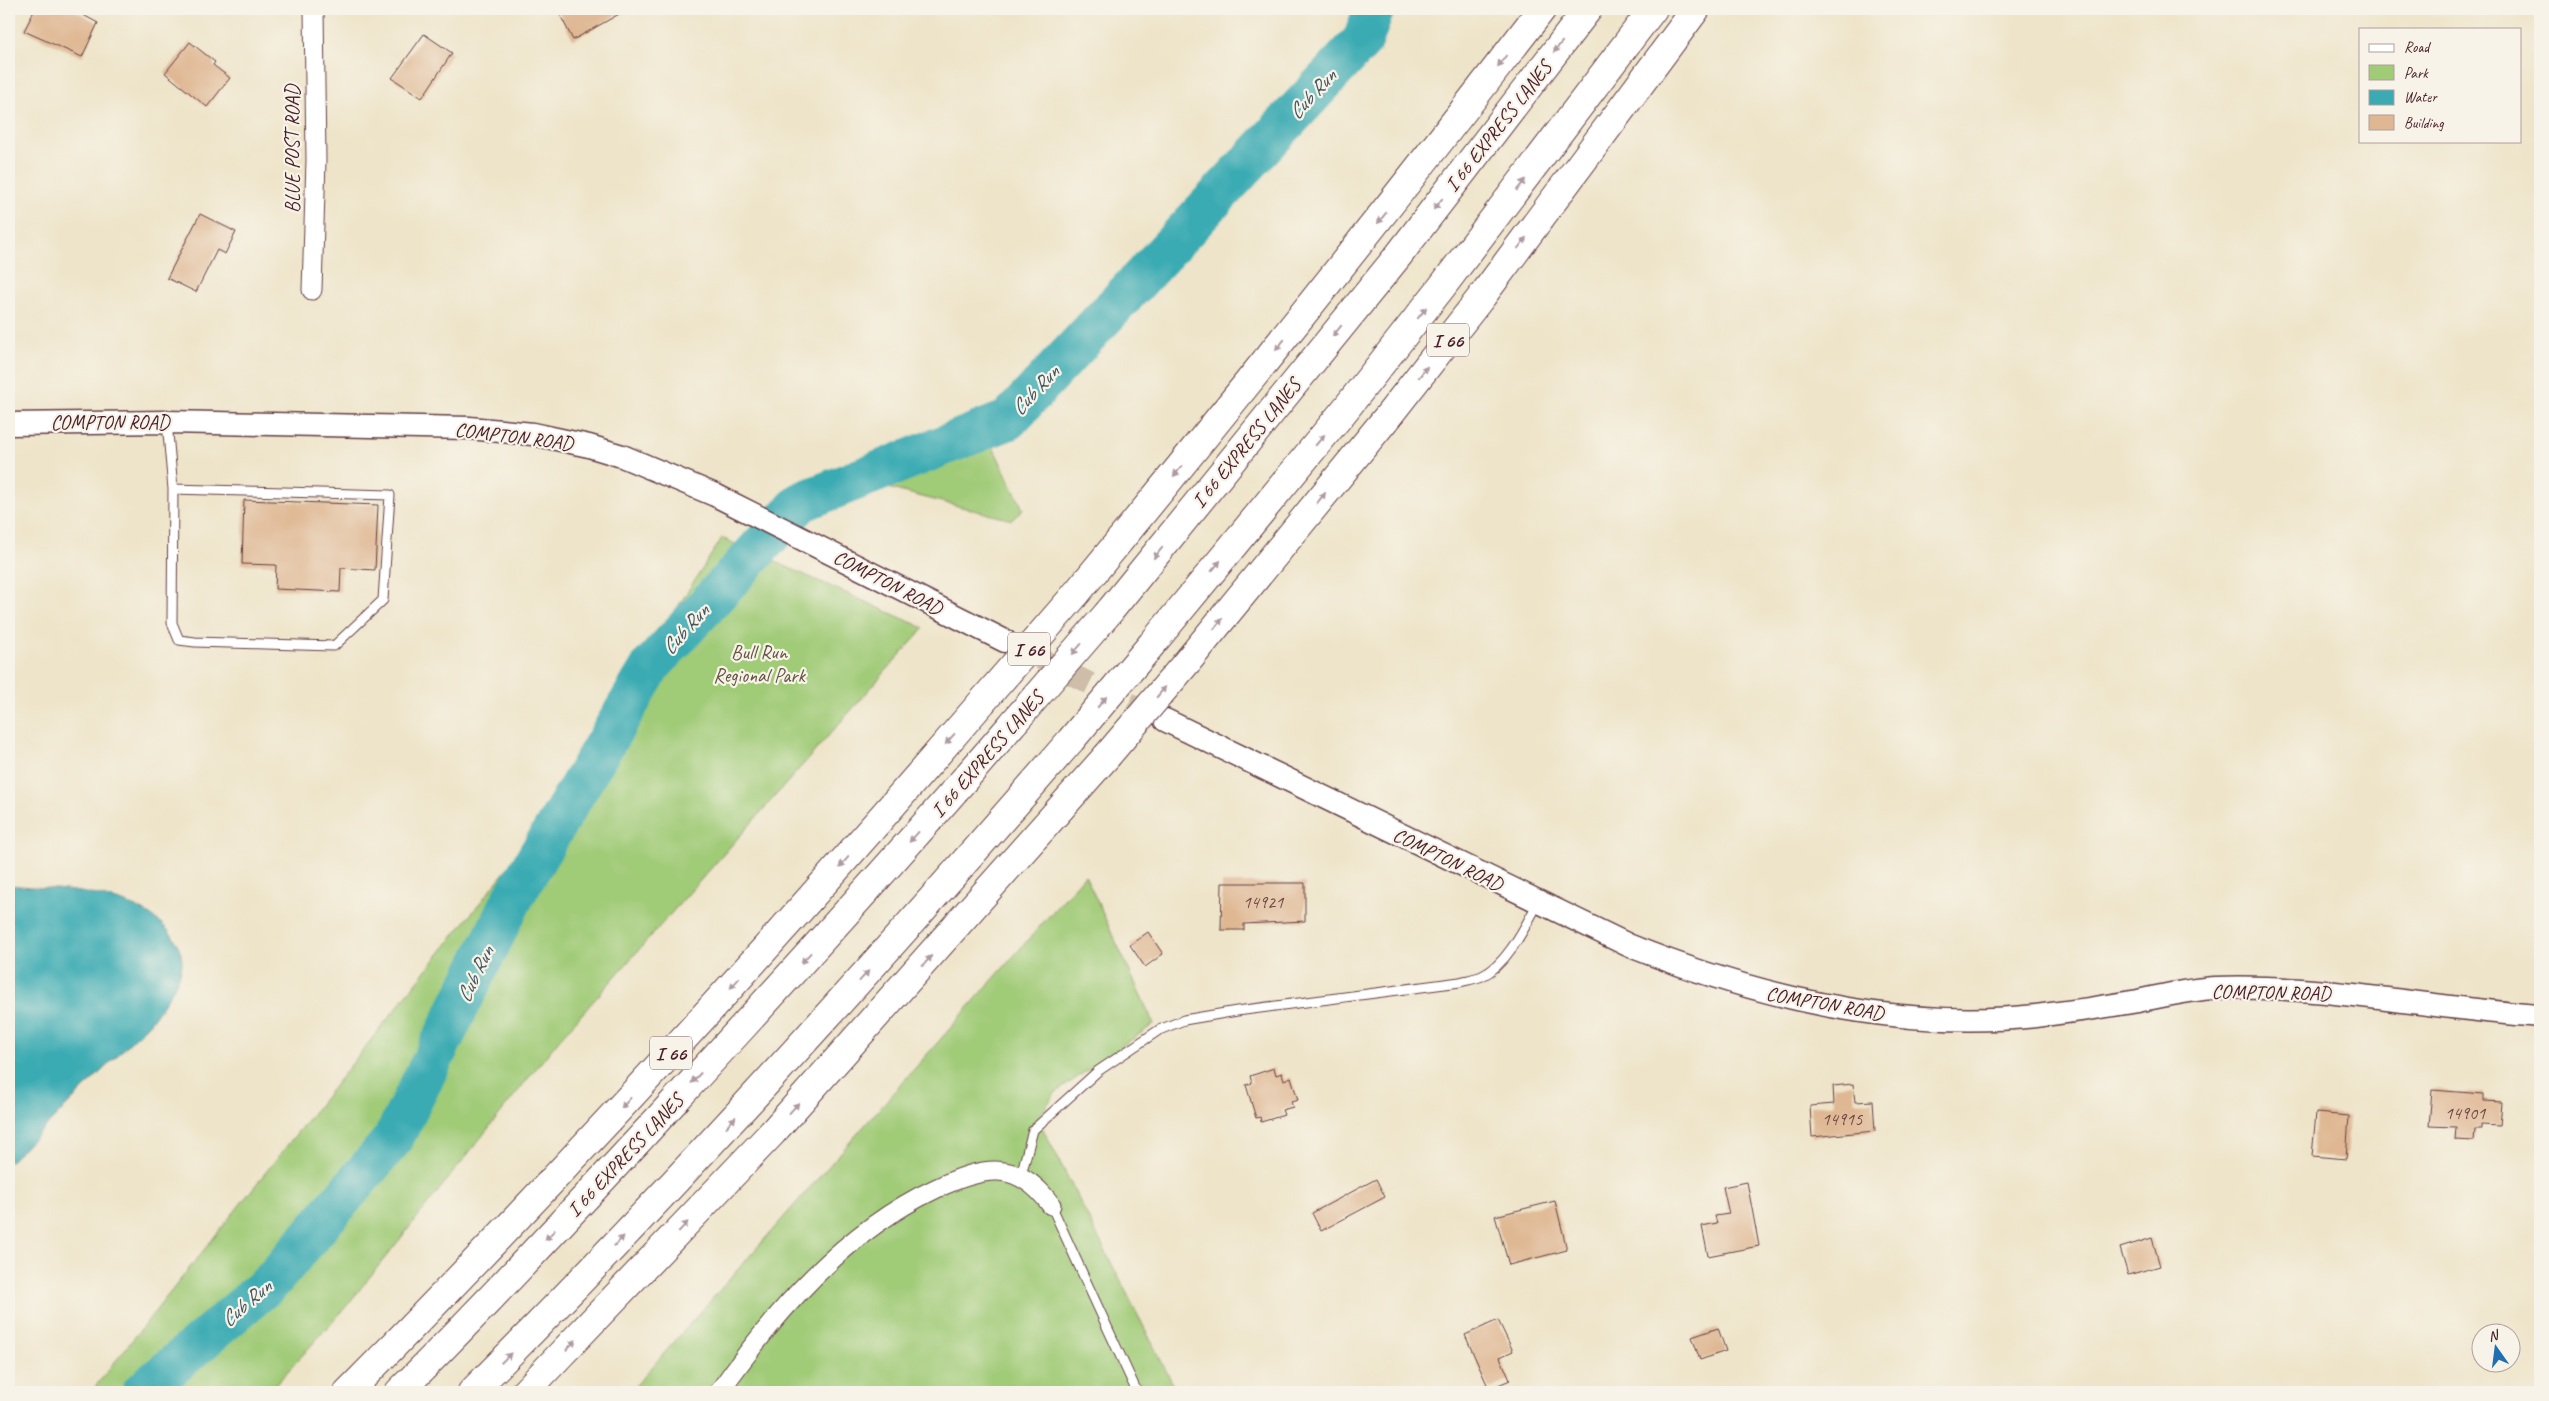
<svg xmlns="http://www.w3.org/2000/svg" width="2549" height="1401" viewBox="0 0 2549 1401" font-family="Caveat,sans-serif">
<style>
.green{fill:#a0cb77;stroke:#757551}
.water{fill:#3aabb3;stroke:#42656f}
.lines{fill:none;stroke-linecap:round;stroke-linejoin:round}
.river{stroke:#3aabb3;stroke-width:41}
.building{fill:#dfb793}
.tertiary-tunnel{stroke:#cdbda9;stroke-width:22;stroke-dasharray:22 11;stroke-linecap:butt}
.service-casing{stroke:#633d43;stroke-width:11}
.minor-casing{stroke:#633d43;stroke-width:21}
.tertiary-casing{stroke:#633d43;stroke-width:25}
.motorway-casing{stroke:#633d43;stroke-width:30}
.service{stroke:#fff;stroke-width:9}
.minor{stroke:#fff;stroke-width:19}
.tertiary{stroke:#fff;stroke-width:22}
.motorway{stroke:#fff;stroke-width:28}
.motorway-bridge-casing{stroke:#633d43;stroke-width:30;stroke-linecap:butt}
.motorway-bridge{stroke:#fff;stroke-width:28}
.oneway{fill:#ae9aa0}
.labels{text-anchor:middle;stroke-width:4.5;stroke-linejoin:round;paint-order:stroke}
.number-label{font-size:18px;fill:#6f4545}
.shield{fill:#f7f3e8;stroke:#7e5f64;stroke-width:1}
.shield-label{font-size:19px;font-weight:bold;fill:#4a1f2b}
.street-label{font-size:20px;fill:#4a1f2b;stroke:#f7f3e8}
.park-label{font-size:20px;fill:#645342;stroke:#f7f3e8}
.water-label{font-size:21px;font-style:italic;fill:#445761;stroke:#f7f3e8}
</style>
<rect width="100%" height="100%" fill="#f7f3e8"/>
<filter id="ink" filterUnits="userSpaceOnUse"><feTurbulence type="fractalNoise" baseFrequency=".02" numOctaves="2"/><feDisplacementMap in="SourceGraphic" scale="10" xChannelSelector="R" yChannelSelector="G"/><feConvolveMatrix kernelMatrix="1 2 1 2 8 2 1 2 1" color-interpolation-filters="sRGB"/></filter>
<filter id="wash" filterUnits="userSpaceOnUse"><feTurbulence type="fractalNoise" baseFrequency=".0096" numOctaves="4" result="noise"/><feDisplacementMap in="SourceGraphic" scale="20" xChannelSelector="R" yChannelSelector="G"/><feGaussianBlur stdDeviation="1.12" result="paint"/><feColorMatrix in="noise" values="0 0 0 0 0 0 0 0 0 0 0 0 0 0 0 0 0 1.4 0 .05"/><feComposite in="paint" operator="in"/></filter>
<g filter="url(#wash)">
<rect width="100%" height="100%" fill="#eee4c9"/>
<!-- green -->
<g class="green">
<path d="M 979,418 L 1023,509 L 1012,520 L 864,482 Z"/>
<path d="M 722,538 L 924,628 L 558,1041 L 345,1308 L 269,1392 L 91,1392 L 518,855 Z"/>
<path d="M 1085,875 L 1154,1024 L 1055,1093 L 1038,1119 L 1177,1392 L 630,1392 Z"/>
</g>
<!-- water -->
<path class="water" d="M 9,885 C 61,890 142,890 174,938 C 180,947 184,959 181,970 C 176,989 161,1007 150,1023 L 9,1163 Z"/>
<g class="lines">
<!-- river -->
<path class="river" d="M 142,1392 L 271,1282 L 393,1139 L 514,896 L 651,666 L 801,502 L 1008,420 L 1363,40 L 1374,9"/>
</g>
<g id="blocks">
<!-- building -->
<g class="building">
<path d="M 35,9 L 72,9 L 98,23 L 82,57 L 24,31 Z"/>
<path d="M 557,9 L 628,9 L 573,40 Z"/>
<path d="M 424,34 L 452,53 L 422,98 L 392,78 Z"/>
<path d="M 190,42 L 215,62 L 213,65 L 230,78 L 207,107 L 165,73 Z"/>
<path d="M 200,214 L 236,232 L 225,254 L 217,250 L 196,292 L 167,278 Z"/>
<path d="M 244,500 L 378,505 L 375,570 L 341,568 L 340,592 L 275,589 L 276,565 L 242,564 Z"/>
<path d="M 1222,883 L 1305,883 L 1305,921 L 1244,924 L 1244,930 L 1221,930 Z"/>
<path d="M 1148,932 L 1163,954 L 1145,967 L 1130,945 Z"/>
<path d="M 1274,1068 L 1276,1075 L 1282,1073 L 1284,1080 L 1291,1077 L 1298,1100 L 1291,1102 L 1293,1107 L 1282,1110 L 1284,1115 L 1261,1122 L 1260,1117 L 1256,1118 L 1246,1085 L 1252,1083 L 1250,1076 Z"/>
<path d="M 1853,1084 L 1855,1102 L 1873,1101 L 1875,1131 L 1812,1137 L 1810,1106 L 1834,1104 L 1833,1086 Z"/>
<path d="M 2432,1090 L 2484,1094 L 2484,1101 L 2502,1102 L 2500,1126 L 2481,1125 L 2481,1129 L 2475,1129 L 2474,1141 L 2455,1140 L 2456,1127 L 2429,1126 Z"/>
<path d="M 2316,1113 L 2349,1116 L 2346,1159 L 2312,1156 Z"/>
<path d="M 1376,1179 L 1385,1197 L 1321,1231 L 1312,1213 Z"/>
<path d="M 1747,1182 L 1759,1246 L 1708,1256 L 1702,1226 L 1717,1223 L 1715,1216 L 1729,1214 L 1723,1187 Z"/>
<path d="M 1555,1201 L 1567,1250 L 1509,1265 L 1495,1216 Z"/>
<path d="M 2152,1238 L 2160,1266 L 2128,1275 L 2120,1248 Z"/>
<path d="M 1498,1320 L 1513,1351 L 1500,1357 L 1510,1380 L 1489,1389 L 1465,1335 Z"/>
<path d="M 1718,1328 L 1726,1351 L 1700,1360 L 1692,1337 Z"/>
</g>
</g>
</g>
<g filter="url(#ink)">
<use href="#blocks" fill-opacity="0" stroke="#633d43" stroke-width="1"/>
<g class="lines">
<!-- tertiary-tunnel -->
<path class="tertiary-tunnel" d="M 1011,644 L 1159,718"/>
<defs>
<g id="service">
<path d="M 167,422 L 173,489 L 172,623 L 179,640 L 195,642 L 334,646 L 383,600 L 390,495 L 173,489"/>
<path d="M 1021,1175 L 1033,1130 L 1098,1071 L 1159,1030 L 1184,1020 L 1237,1011 L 1460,982 C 1467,980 1475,979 1482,976 C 1507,965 1526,925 1538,903"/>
<path d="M 1051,1205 L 1137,1392"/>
</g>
<g id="minor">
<path d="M 312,290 L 316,160 L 314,9"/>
<path d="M 719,1392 C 776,1311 844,1232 935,1189 C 982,1167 1017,1158 1051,1205"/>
</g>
<g id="tertiary">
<path d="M 9,424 L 167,422 L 469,428 L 533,434 L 589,446 L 622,456 L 715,495 L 1005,641"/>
<path d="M 1165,720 L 1628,945 C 1757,997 1896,1031 2036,1016 C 2070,1012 2104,1007 2138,1001 C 2163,996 2190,989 2216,988 C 2325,984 2432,1009 2540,1016"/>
</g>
<g id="motorway">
<path d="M 1075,595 C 1234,402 1390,207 1542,9"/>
<path d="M 1109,612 L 1398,256 L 1588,9"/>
<path d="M 1152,644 L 1344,411 L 1441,288 L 1653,9"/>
<path d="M 1187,662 L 1389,415 L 1483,295 L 1696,9"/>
<path d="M 348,1392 C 568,1170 778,939 982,702"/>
<path d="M 399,1392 C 492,1299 581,1203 670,1106 C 787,979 903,852 1015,721"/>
<path d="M 472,1392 C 680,1183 878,963 1071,740"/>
<path d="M 525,1392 L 772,1133 L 1107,756"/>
</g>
</defs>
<!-- service casing -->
<use href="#service" class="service-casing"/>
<!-- minor casing -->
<use href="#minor" class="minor-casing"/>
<!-- tertiary casing -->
<use href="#tertiary" class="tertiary-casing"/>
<!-- motorway casing -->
<use href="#motorway" class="motorway-casing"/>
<!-- service -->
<use href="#service" class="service"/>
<!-- minor -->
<use href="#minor" class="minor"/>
<!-- tertiary -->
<use href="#tertiary" class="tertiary"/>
<!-- motorway -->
<use href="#motorway" class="motorway"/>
<defs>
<g id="motorway-bridge">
<path d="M 982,702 L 1075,595"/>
<path d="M 1015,721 L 1109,612"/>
<path d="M 1071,740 L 1152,644"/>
<path d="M 1107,756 L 1187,662"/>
</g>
</defs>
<!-- motorway-bridge casing -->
<use href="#motorway-bridge" class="motorway-bridge-casing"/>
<!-- motorway-bridge -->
<use href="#motorway-bridge" class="motorway-bridge"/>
</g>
<!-- one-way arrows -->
<defs><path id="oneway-solid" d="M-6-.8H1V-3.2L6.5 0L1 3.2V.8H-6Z" transform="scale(1.25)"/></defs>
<g class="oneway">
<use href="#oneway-solid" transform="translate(1558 47) rotate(128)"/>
<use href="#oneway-solid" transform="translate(1502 61) rotate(127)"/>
<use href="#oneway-solid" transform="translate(1521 185) rotate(-52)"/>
<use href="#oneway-solid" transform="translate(1438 204) rotate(128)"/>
<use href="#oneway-solid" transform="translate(1382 218) rotate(129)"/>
<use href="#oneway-solid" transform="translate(1522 243) rotate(-53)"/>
<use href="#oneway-solid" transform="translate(1422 313) rotate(-52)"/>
<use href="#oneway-solid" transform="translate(1337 331) rotate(129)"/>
<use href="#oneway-solid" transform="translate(1280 345) rotate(129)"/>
<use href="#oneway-solid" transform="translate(1423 372) rotate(-52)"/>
<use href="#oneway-solid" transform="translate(1320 440) rotate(-50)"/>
<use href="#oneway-solid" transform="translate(1178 471) rotate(130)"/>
<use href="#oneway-solid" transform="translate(1321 498) rotate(-51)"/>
<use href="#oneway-solid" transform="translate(1158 553) rotate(129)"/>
<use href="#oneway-solid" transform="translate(1216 566) rotate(-50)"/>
<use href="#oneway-solid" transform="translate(1218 624) rotate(-51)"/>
<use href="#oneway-solid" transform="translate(1077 649) rotate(131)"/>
<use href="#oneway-solid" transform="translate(1161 692) rotate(-50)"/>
<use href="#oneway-solid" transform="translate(1102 702) rotate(-50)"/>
<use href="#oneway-solid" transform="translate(950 739) rotate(131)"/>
<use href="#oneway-solid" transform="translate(914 837) rotate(132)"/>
<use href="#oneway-solid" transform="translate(844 862) rotate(131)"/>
<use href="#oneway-solid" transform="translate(806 958) rotate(132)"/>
<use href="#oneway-solid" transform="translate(927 961) rotate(-49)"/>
<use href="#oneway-solid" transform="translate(864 976) rotate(-48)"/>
<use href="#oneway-solid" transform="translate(735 983) rotate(132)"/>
<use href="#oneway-solid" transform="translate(696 1078) rotate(133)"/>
<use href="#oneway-solid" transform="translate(626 1103) rotate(132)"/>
<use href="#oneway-solid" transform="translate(794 1108) rotate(-48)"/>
<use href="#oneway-solid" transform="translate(731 1122) rotate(-48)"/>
<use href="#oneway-solid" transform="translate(683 1227) rotate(-47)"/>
<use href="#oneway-solid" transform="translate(550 1235) rotate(134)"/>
<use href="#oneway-solid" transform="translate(619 1241) rotate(-46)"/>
<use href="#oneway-solid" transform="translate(571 1345) rotate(-46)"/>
<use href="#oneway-solid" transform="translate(506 1358) rotate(-45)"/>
</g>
</g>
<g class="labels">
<!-- number labels -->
<g class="number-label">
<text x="1263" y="908">14921</text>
<text x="2465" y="1119">14901</text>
<text x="1842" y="1125">14915</text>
</g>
<!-- shield labels -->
<g class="shield">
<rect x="1427" y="323.5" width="42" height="33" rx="4"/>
<rect x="1008" y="632.5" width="42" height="33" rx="4"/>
<rect x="650" y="1036.5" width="42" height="33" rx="4"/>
</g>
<g class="shield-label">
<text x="1448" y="347">I 66</text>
<text x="1029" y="656">I 66</text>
<text x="671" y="1060">I 66</text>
</g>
<!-- street labels -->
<g class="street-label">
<text transform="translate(1498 126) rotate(-52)" y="7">I 66 EXPRESS LANES</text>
<text transform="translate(292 149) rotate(-90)" y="7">BLUE POST ROAD</text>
<text x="110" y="429">COMPTON ROAD</text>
<text transform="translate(514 436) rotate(7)" y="7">COMPTON ROAD</text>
<text transform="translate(1246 443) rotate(-51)" y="7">I 66 EXPRESS LANES</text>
<text transform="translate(888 582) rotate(27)" y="7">COMPTON ROAD</text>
<text transform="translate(987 754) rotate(-49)" y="7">I 66 EXPRESS LANES</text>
<text transform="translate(1448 859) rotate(26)" y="7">COMPTON ROAD</text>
<text transform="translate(2271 992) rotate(1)" y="7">COMPTON ROAD</text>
<text transform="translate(1825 1003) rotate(10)" y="7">COMPTON ROAD</text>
<text transform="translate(625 1155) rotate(-47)" y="7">I 66 EXPRESS LANES</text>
</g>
<!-- park labels -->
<g class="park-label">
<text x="759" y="659">Bull Run<tspan x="759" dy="23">Regional Park</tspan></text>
</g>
<!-- water labels -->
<g class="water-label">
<text transform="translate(1312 94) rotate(-47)" y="7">Cub Run</text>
<text transform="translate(1035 390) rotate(-47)" y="7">Cub Run</text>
<text transform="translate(685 629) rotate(-48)" y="7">Cub Run</text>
<text transform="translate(475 974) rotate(-64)" y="7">Cub Run</text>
<text transform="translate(246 1303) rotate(-41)" y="7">Cub Run</text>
</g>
</g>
<!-- margin -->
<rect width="2549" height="1401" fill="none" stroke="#f7f3e8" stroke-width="30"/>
<!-- legend -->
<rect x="2359" y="28" width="162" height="115" fill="#f7f3e8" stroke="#b29e9c"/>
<rect x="2369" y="44" width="25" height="8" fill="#ffffff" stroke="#b29e9c"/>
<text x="2404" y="52" font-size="15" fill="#4a1f2b">Road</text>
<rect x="2369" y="65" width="25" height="15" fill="#a0cb77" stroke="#b29e9c"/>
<text x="2404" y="78" font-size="15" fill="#4a1f2b">Park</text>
<rect x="2369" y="90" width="25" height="15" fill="#3aabb3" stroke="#b29e9c"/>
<text x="2404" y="102" font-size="15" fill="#4a1f2b">Water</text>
<rect x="2369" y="115" width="25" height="15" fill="#dfb793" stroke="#b29e9c"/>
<text x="2404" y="128" font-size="15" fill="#4a1f2b">Building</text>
<!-- north arrow -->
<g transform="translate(2496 1348) rotate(346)"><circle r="24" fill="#f7f3e8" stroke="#b29e9c"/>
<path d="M0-4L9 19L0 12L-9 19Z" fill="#1f6fb2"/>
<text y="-8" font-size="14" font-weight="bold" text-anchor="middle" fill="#4a1f2b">N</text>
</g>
</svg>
